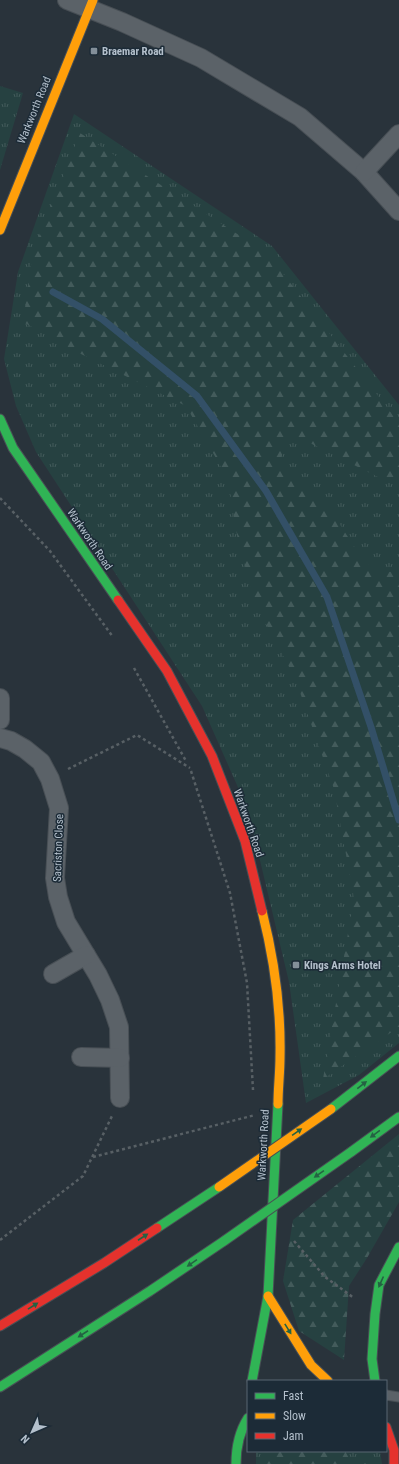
<svg xmlns="http://www.w3.org/2000/svg" width="399" height="1464" viewBox="0 0 399 1464" font-family="'Roboto Condensed',sans-serif">
<style>
.grass{fill:url(#grass-tufts)}
.forest{fill:url(#forest-firs)}
.lines{fill:none;stroke-linecap:round;stroke-linejoin:round}
.stream{stroke:#335067;stroke-width:7}
.lane-casing{stroke:#484f55;stroke-width:11}
.street-casing{stroke:#484f55;stroke-width:20}
.fast-casing{stroke:#484f55;stroke-width:11}
.slow-casing{stroke:#484f55;stroke-width:11}
.jam-casing{stroke:#484f55;stroke-width:11}
.path{stroke:#586065;stroke-width:2.5;stroke-dasharray:3 3;stroke-linecap:butt}
.lane{stroke:#5b6268;stroke-width:9}
.street{stroke:#5b6268;stroke-width:18}
.fast{stroke:#30b455;stroke-width:9}
.slow{stroke:#ff9f0a;stroke-width:9}
.jam{stroke:#e5322d;stroke-width:9}
.fast-bridge-casing{stroke:#484f55;stroke-width:11;stroke-linecap:butt}
.slow-bridge-casing{stroke:#484f55;stroke-width:11;stroke-linecap:butt}
.fast-bridge{stroke:#30b455;stroke-width:9}
.slow-bridge{stroke:#ff9f0a;stroke-width:9}
.oneway{fill:#246243}
.poi-dot{fill:#838f99;stroke:#1c2b37;stroke-width:1.5}
.labels{text-anchor:middle;stroke-width:3;stroke-linejoin:round;paint-order:stroke}
.poi-label{font-size:11px;font-weight:bold;fill:#b4c0cc;stroke:#1c2b37;text-anchor:start}
.street-label{font-size:11px;fill:#b4c0cc;stroke:#1c2b37}
</style>
<defs>
<pattern id="grass-tufts" width="24" height="20" patternUnits="userSpaceOnUse"><rect width="24" height="20" fill="#264141"/><path d="M3 7l-1-3M5 7V3M7 7l1-3M15 17l-1-3M17 17v-4M19 17l1-3" fill="none" stroke="#435b5b"/></pattern>
<pattern id="forest-firs" width="22" height="20" patternUnits="userSpaceOnUse"><rect width="22" height="20" fill="#264141"/><path d="M5 1l3.5 6h-7zM16 11l3.5 6h-7z" fill="#435b5b"/></pattern>
</defs>
<rect width="100%" height="100%" fill="#29333b"/>
<!-- grass -->
<g class="grass">
<path d="M 0,86 L 23,93 L 0,170 Z"/>
<path d="M 74,114 L 272,246 L 399,405 L 399,1043 L 359,1075 L 306,1103 L 289,982 L 248,810 L 202,706 L 36,452 L 16,406 L 4,359 L 18,272 Z"/>
<path d="M 256,1451 L 380,1451 L 382,1464 L 256,1464 Z"/>
</g>
<!-- forest -->
<g class="forest">
<path d="M 80,133 L 267,253 L 399,423 L 399,482 L 382,479 L 288,432 L 280,463 L 331,511 L 361,557 L 378,573 L 399,571 L 399,1027 L 323,1079 L 354,898 L 334,789 L 295,678 L 256,605 L 238,541 L 228,479 L 186,406 L 81,354 L 23,322 L 33,251 Z"/>
<path d="M 399,1134 L 399,1202 L 367,1258 L 349,1286 L 344,1360 L 299,1331 L 283,1281 L 293,1220 Z"/>
<path d="M 265,1451 L 345,1451 L 352,1464 L 267,1464 L 264,1453 Z"/>
</g>
<g class="lines">
<!-- stream -->
<path class="stream" d="M 53,292 L 102,319 L 197,396 L 266,491 L 327,597 L 371,727 L 399,820"/>
<defs>
<path id="lane" d="M 386,1395 L 399,1397"/>
<g id="street">
<path d="M 67,0 L 122,22 L 201,58 L 300,117 L 364,172 L 399,211"/>
<path d="M 364,172 L 399,134"/>
<path d="M 0,698 L 0,720"/>
<path d="M 0,738 L 11,741 L 25,749 L 41,762 L 50,779 L 59,808 L 55,878 L 58,897 L 66,922 L 98,975 L 110,1000 L 119,1027 L 120,1098"/>
<path d="M 53,974 L 86,955"/>
<path d="M 81,1057 L 120,1058"/>
</g>
<g id="fast">
<path d="M 0,419 L 13,448 L 118,600"/>
<path d="M 331,1109 L 399,1056"/>
<path d="M 351,1152 L 399,1117"/>
<path d="M 157,1228 L 219,1187"/>
<path d="M 252,1381 L 268,1296 L 278,1104"/>
<path d="M 375,1381 L 372,1359 L 375,1314 L 379,1285 L 399,1247"/>
<path d="M 0,1387 L 150,1291 L 224,1241"/>
<path d="M 236,1464 C 236,1447 239,1432 248,1418"/>
</g>
<g id="slow">
<path d="M 0,230 L 93,0"/>
<path d="M 262,911 C 274,958 281,1009 280,1057 C 280,1073 278,1088 278,1104"/>
<path d="M 268,1296 L 311,1365 L 328,1381"/>
</g>
<g id="jam">
<path d="M 118,600 L 167,671 L 212,756 L 245,841 L 262,911"/>
<path d="M 0,1326 L 104,1263 L 157,1228"/>
<path d="M 386,1427 L 394,1450 L 394,1464"/>
</g>
</defs>
<!-- lane casing -->
<use href="#lane" class="lane-casing"/>
<!-- street casing -->
<use href="#street" class="street-casing"/>
<!-- fast casing -->
<use href="#fast" class="fast-casing"/>
<!-- slow casing -->
<use href="#slow" class="slow-casing"/>
<!-- jam casing -->
<use href="#jam" class="jam-casing"/>
<!-- path -->
<g class="path">
<path d="M 0,498 L 50,551 L 113,637"/>
<path d="M 134,668 L 186,761"/>
<path d="M 68,769 L 137,735 L 190,768"/>
<path d="M 191,771 L 230,893 L 247,983 L 253,1090"/>
<path d="M 93,1157 L 255,1115"/>
<path d="M 0,1240 L 83,1176 L 112,1116"/>
<path d="M 294,1241 L 325,1277 L 354,1298"/>
</g>
<!-- lane -->
<use href="#lane" class="lane"/>
<!-- street -->
<use href="#street" class="street"/>
<!-- fast -->
<use href="#fast" class="fast"/>
<!-- slow -->
<use href="#slow" class="slow"/>
<!-- jam -->
<use href="#jam" class="jam"/>
<defs>
<path id="fast-bridge" d="M 224,1241 L 351,1152"/>
<path id="slow-bridge" d="M 219,1187 L 331,1109"/>
</defs>
<!-- fast-bridge casing -->
<use href="#fast-bridge" class="fast-bridge-casing"/>
<!-- slow-bridge casing -->
<use href="#slow-bridge" class="slow-bridge-casing"/>
<!-- fast-bridge -->
<use href="#fast-bridge" class="fast-bridge"/>
<!-- slow-bridge -->
<use href="#slow-bridge" class="slow-bridge"/>
</g>
<!-- one-way arrows -->
<defs><path id="oneway-solid" d="M-6-.8H1V-3.2L6.5 0L1 3.2V.8H-6Z"/></defs>
<g class="oneway">
<use href="#oneway-solid" transform="translate(362 1085) rotate(-38)"/>
<use href="#oneway-solid" transform="translate(297 1132) rotate(-35)"/>
<use href="#oneway-solid" transform="translate(375 1134) rotate(144)"/>
<use href="#oneway-solid" transform="translate(319 1174) rotate(145)"/>
<use href="#oneway-solid" transform="translate(143 1237) rotate(-33)"/>
<use href="#oneway-solid" transform="translate(192 1263) rotate(146)"/>
<use href="#oneway-solid" transform="translate(381 1282) rotate(114)"/>
<use href="#oneway-solid" transform="translate(33 1306) rotate(-32)"/>
<use href="#oneway-solid" transform="translate(288 1329) rotate(58)"/>
<use href="#oneway-solid" transform="translate(83 1334) rotate(147)"/>
</g>
<!-- markers -->
<g class="poi-dot">
<rect x="90" y="47" width="8" height="8" rx="2"/>
<rect x="292" y="961" width="8" height="8" rx="2"/>
</g>
<g class="labels">
<!-- poi labels -->
<g class="poi-label">
<text x="102" y="55">Braemar Road</text>
<text x="304" y="969">Kings Arms Hotel</text>
</g>
<!-- street labels -->
<g class="street-label">
<text transform="translate(34 110) rotate(-68)" y="4">Warkworth Road</text>
<text transform="translate(90 539) rotate(56)" y="4">Warkworth Road</text>
<text transform="translate(249 823) rotate(71)" y="4">Warkworth Road</text>
<text transform="translate(58 848) rotate(-88)" y="4">Sacriston Close</text>
<text transform="translate(263 1145) rotate(-87)" y="4">Warkworth Road</text>
</g>
</g>
<!-- legend -->
<rect x="247" y="1380" width="140" height="72" fill="#1c2b37" stroke="#596773"/>
<rect x="255" y="1393" width="20" height="6" fill="#30b455" stroke="#596773"/>
<text x="283" y="1400" font-size="12" fill="#b4c0cc">Fast</text>
<rect x="255" y="1413" width="20" height="6" fill="#ff9f0a" stroke="#596773"/>
<text x="283" y="1420" font-size="12" fill="#b4c0cc">Slow</text>
<rect x="255" y="1433" width="20" height="6" fill="#e5322d" stroke="#596773"/>
<text x="283" y="1440" font-size="12" fill="#b4c0cc">Jam</text>
<!-- north arrow -->
<g transform="translate(32 1432) rotate(225)" stroke="#1c2b37" stroke-width="3" paint-order="stroke">
<path d="M0-3L7 15L0 10L-7 15Z" fill="#b4c0cc"/>
<text y="-6" font-size="11" font-weight="bold" text-anchor="middle" fill="#b4c0cc">N</text>
</g>
</svg>
